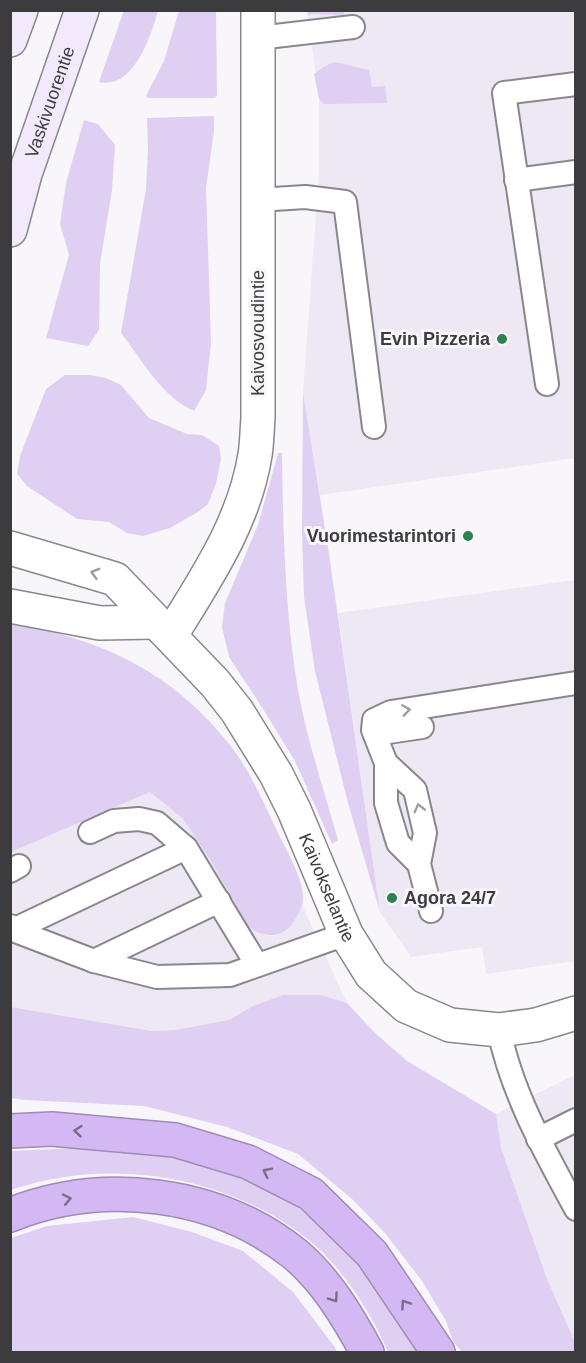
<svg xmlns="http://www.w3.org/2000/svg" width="586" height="1363" viewBox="0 0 586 1363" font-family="Helvetica,sans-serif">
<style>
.built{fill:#ede8f4}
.green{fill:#dfcff3}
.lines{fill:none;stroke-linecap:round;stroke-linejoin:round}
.lane-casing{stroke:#89878c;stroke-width:26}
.street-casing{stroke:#89878c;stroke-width:36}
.secondary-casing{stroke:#89878c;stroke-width:36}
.highway-casing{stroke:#9e8cb4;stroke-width:36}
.lane{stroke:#fff;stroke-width:22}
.street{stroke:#fff;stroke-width:33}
.secondary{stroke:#f2eafc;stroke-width:33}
.highway{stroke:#d3b8f4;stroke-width:33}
.oneway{stroke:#9e9d9e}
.oneway2{stroke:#786d86}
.poi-dot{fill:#2f8152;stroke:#f8f6fb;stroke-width:2}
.labels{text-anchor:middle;stroke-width:6;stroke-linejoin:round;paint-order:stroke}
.street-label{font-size:18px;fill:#3c3b3d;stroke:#f8f6fb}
.poi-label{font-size:18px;font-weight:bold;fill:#3c3b3d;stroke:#f8f6fb;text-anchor:end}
</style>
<rect width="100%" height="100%" fill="#f8f6fb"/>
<!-- built -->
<g class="built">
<path d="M 307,11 L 575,11 L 575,458 L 320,495 L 303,392 L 319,175 L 319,99 Z"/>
<path d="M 575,580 L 575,961 L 486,974 L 482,947 L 411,957 L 380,912 L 338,613 Z"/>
<path d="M 150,792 L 183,819 L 264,935 L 273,936 L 282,932 L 298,915 L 302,905 L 347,1003 L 320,995 L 253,1006 L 229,1020 L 213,1023 L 175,1030 L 152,1031 L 11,1007 L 10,852 Z"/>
<path d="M 575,1075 L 575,1342 L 547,1279 L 501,1148 L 496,1114 Z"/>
</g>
<!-- green -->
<g class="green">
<path d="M 124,10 L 158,11 C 151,36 133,90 99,82 Z"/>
<path d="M 179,11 L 216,11 L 217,95 L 215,98 L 148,98 L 146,96 L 164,61 Z"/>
<path d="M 307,11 L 344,11 L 344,15 L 308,14 Z"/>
<path d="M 335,62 L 369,70 L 372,87 L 385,86 L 387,103 L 324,104 L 319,99 L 314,74 L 325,66 Z"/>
<path d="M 214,116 L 214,131 L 206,188 L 211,342 L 206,390 L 194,411 C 162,397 142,360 121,333 L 146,189 L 148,149 L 147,118 Z"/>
<path d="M 84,120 L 98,124 L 115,145 L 112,190 L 100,264 L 99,330 L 88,346 L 46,338 L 69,255 L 60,224 L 66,183 Z"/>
<path d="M 65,375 L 90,375 L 106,378 L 121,385 L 149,418 L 187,434 L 202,435 L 219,446 L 221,459 L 216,483 L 208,504 L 198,512 L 170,528 L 143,536 L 127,533 L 109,522 L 77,519 L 27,486 L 17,474 L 20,456 L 46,389 Z"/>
<path d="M 303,392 L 329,554 L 380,912 L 348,803 L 315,671 L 304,597 L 302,534 Z"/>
<path d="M 278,453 L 282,453 C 283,533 285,612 298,690 C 307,740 324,790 338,840 L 332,844 L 295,761 L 263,709 L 229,657 L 222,627 L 225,603 L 258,525 Z"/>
<path d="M 14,624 C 104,640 172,672 230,745 C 251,772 265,806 280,837 C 288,853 305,883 303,900 C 302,908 298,915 294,921 C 283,939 263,939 248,926 L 211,861 L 183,819 L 150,792 L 11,852 L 10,625 Z"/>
<path d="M 283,995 L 321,995 L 347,1003 L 375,1033 L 407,1061 L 496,1114 L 501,1148 L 547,1279 L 575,1342 L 575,1352 L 462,1352 L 453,1341 L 446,1321 L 422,1281 L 385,1233 L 352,1199 L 298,1154 L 227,1127 L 144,1106 L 26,1100 L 11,1098 L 11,1007 L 152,1031 L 175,1030 L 229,1020 L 253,1006 Z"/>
<path d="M 100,1147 C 135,1150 170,1153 204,1163 C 313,1194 362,1262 421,1352 L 388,1352 C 374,1318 345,1272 317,1247 C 236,1176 111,1155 11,1190 L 10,1151 Z"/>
<path d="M 133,1217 L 192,1232 L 243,1251 L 293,1292 L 334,1346 L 337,1352 L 11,1352 L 11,1238 L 47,1226 Z"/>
</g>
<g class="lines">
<defs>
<g id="lane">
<path d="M 258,38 L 353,27"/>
<path d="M 516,180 L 576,172"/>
<path d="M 258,200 L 305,197 L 345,202 L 374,427"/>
<path d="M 547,384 L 504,93 L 576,84"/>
<path d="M 375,734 L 422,727"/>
<path d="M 386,763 L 415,790 L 425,833 L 419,864 L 431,911"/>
<path d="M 90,832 L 114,821 L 139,819 L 157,823 L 186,848 L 257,965"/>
<path d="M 419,864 L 398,843 L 386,803 L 386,763 L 373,730 L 374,720 L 391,712 L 576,683"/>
<path d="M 10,871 L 19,866"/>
<path d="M 10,926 L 13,930 L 94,961 L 157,977 L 230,975 L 346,934"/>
<path d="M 13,930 L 186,848"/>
<path d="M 94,961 L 219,901"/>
<path d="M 499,1030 C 512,1094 545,1152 576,1209"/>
<path d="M 538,1139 L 576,1120"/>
</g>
<g id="street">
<path id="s1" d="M 10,548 L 115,579 L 215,683 L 237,711 L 276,774 L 294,810 L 346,934 L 371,974 L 406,1006 L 450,1025 L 499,1030 L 536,1025 L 576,1013"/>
<path d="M 10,606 L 100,623 L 154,622"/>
<path d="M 171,635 C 206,578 244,523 255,455 C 257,443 257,430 258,418 L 258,10"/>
</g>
<g id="secondary">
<path d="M 10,40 L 21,10"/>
<path id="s2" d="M 10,230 L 25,174 L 82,10"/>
</g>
<g id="highway">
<path d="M 10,1131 L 52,1129 L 175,1140 L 248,1162 L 311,1194 L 372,1254 L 438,1352"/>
<path d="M 10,1215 C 103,1178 216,1191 295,1254 C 326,1280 348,1317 367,1352"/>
</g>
</defs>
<!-- lane casing -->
<use href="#lane" class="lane-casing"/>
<!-- street casing -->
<use href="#street" class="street-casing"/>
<!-- secondary casing -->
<use href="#secondary" class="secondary-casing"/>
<!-- highway casing -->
<use href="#highway" class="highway-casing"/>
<!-- lane -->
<use href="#lane" class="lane"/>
<!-- street -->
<use href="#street" class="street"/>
<!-- secondary -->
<use href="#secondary" class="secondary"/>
<!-- highway -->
<use href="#highway" class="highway"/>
</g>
<!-- one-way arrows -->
<defs><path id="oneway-chevron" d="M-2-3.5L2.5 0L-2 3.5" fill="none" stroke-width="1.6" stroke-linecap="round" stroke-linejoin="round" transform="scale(1.5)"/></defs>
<g class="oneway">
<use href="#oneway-chevron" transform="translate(95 573) rotate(-164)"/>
<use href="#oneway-chevron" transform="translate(406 710) rotate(-9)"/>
<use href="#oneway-chevron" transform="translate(419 808) rotate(-104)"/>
</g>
<g class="oneway2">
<use href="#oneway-chevron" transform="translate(78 1131) rotate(-175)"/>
<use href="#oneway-chevron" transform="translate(267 1172) rotate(-153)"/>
<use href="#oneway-chevron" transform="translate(67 1199) rotate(-12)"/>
<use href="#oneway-chevron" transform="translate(334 1298) rotate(55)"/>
<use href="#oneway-chevron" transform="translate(405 1304) rotate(-124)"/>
</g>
<!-- markers -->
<g class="poi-dot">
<circle cx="502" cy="339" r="6"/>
<circle cx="468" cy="536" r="6"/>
<circle cx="392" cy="898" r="6"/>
</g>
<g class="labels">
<!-- street labels -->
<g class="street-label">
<text dy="6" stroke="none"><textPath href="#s2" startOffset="134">Vaskivuorentie</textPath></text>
<text transform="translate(258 333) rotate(-90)" y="6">Kaivosvoudintie</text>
<text dy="6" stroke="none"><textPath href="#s1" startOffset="488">Kaivokselantie</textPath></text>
</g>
<!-- poi labels -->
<g class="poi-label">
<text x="490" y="345">Evin Pizzeria</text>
<text x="456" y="542">Vuorimestarintori</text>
<text x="404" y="904" text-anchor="start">Agora 24/7</text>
</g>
</g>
<!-- border -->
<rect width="586" height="1363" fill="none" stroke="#3c3b3d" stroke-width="24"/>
</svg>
